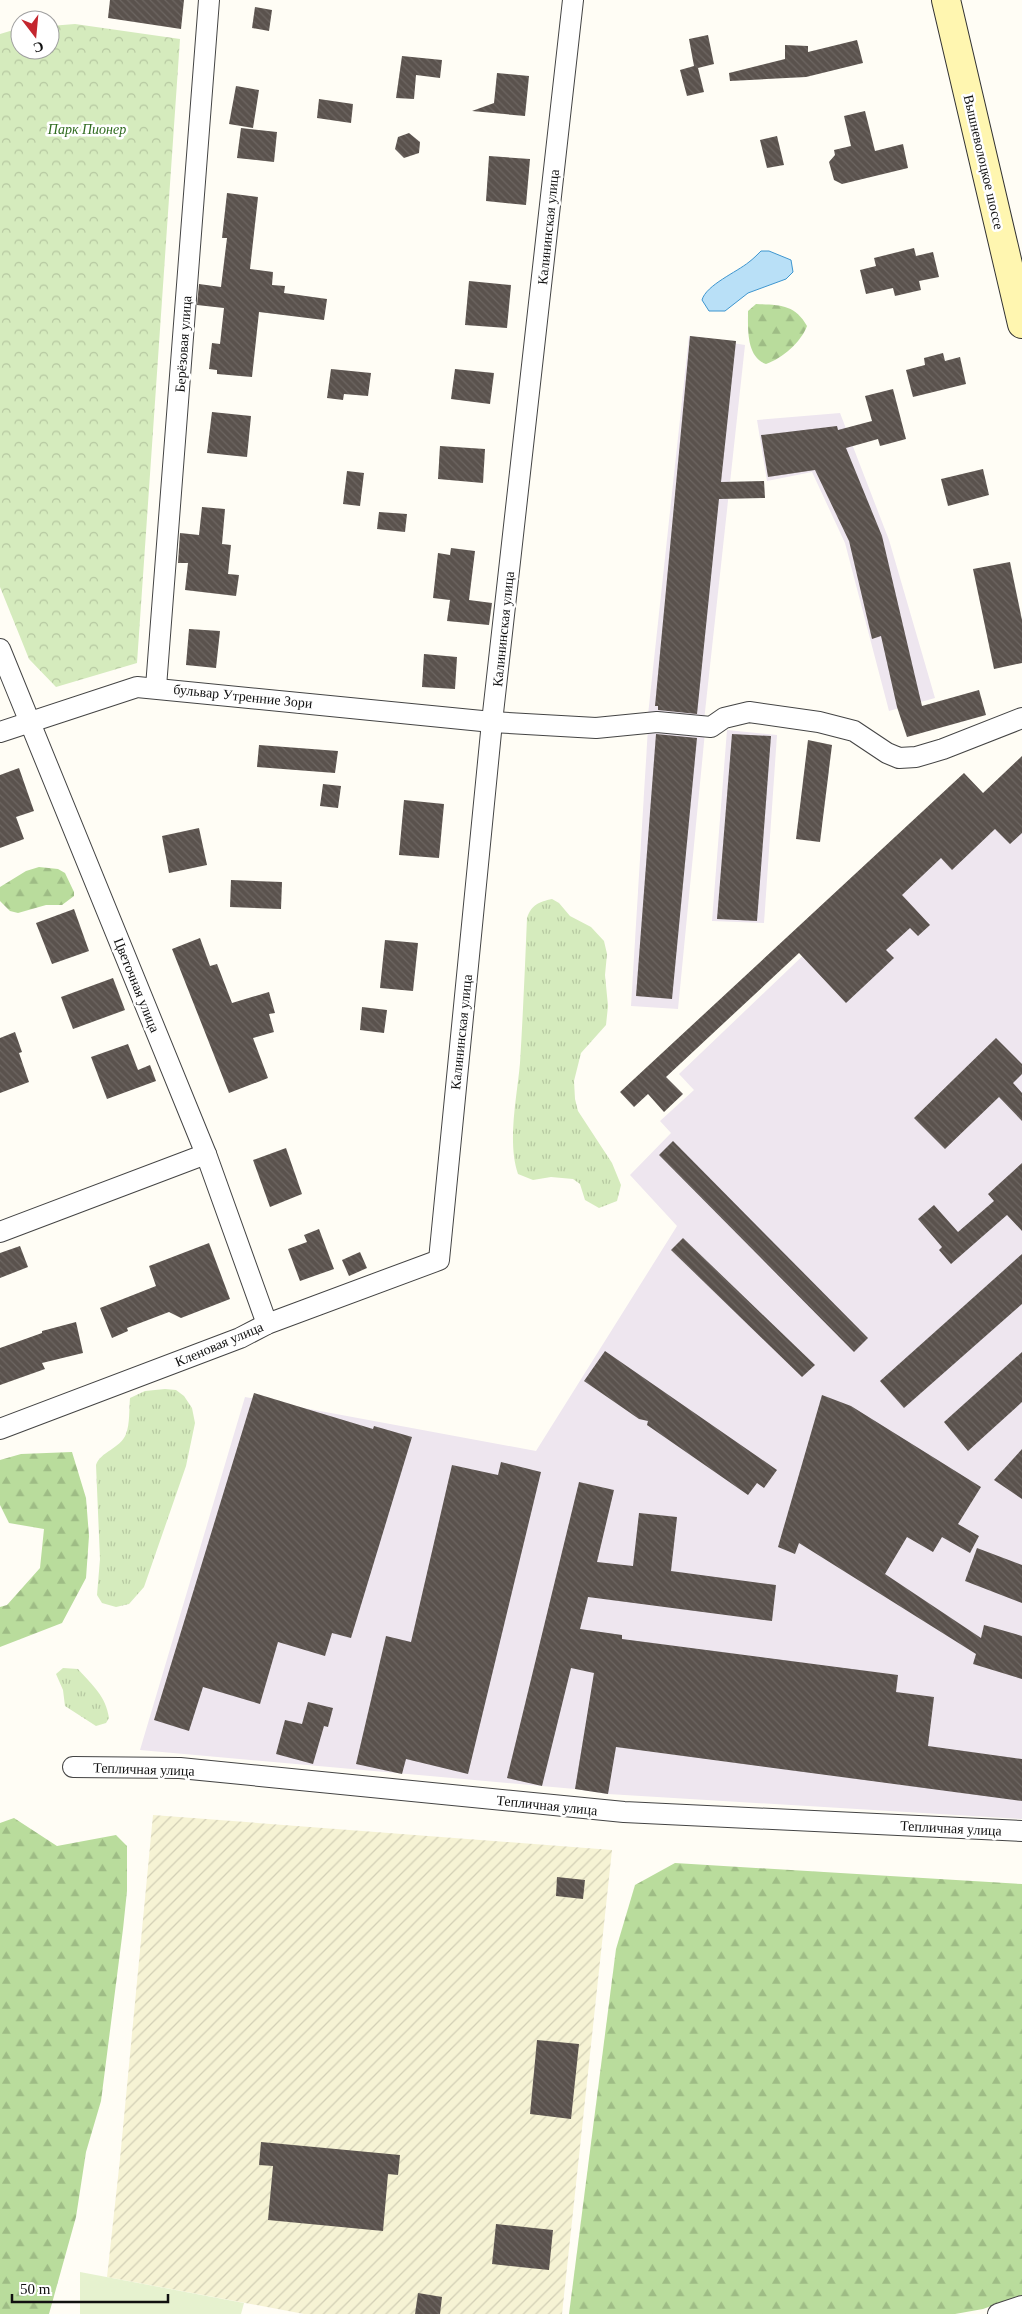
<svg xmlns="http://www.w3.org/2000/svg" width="1022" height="2314" viewBox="0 0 1022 2314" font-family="'Times New Roman',serif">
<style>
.industrial{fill:#eee6ef}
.farmland{fill:url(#farmland-furrows)}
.grass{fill:url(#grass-tufts)}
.forest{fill:url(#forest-firs)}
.park{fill:url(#park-crowns)}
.pitch{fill:#e6f2cf}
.water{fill:#b9e0f7;stroke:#3f96cf}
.building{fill:url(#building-back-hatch)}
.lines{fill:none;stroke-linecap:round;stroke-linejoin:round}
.minor-casing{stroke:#444;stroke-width:22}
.secondary-casing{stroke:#333;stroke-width:30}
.minor{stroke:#fff;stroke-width:20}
.secondary{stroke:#fff6b0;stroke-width:28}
.labels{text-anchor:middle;stroke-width:5;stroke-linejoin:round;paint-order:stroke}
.park-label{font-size:14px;font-style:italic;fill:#2f6b1f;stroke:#fff}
.street-label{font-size:14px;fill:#111;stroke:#fff}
</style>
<defs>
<pattern id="farmland-furrows" width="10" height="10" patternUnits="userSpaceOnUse" patternTransform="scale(1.25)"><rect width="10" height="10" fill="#f6f3d4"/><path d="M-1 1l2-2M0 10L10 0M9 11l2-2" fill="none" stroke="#d2cfb5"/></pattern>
<pattern id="grass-tufts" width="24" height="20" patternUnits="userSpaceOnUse" patternTransform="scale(1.25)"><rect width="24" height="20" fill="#d5ebbd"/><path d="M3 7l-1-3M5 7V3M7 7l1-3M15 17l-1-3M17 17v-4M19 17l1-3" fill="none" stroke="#b6c8a1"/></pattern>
<pattern id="forest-firs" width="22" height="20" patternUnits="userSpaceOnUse" patternTransform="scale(1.25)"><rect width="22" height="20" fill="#b9dc9c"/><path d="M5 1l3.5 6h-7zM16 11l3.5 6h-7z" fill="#9ebc85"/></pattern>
<pattern id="park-crowns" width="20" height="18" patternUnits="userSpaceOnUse" patternTransform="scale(1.25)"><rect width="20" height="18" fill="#d5ebbd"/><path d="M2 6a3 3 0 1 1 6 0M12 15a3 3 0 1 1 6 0" fill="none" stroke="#b6c8a1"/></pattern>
<pattern id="building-back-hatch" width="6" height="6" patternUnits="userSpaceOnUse" patternTransform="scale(1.25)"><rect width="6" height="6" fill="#5a524d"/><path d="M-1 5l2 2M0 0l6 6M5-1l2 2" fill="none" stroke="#6d6662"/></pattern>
</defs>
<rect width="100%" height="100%" fill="#fffdf5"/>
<!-- industrial -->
<g class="industrial">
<path d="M 689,336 L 745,345 L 704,721 L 648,715 Z"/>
<path d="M 840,413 L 889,540 L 935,698 L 889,711 L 845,543 L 812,472 L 767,481 L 757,420 Z"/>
<path d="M 648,728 L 705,732 L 678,1009 L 631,1006 Z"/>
<path d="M 727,730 L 777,735 L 764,923 L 712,921 Z"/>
<path d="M 1022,757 L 1022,1819 L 608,1794 L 575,1789 L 140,1750 L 245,1397 L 536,1451 L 677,1226 L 630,1175 L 671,1133 L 660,1121 L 694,1090 L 679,1074 L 857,904 L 969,807 Z"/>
</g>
<!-- farmland -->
<path class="farmland" d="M 153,1815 L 612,1850 L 562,2314 L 304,2314 L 107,2277 L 120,2159 Z"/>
<!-- grass -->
<g class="grass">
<path d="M 552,899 L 559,903 L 570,916 L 591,927 L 604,941 L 607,954 L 605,975 L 608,1006 L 606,1025 L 581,1053 L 574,1081 L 575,1099 L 578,1111 L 612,1163 L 621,1185 L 617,1201 L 599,1208 L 585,1200 L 580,1184 L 573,1179 L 551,1177 L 533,1180 L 518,1174 C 507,1142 517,1097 520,1063 C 523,1015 525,966 527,918 C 532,904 539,902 552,899 Z"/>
<path d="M 165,1389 L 176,1390 L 184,1396 L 192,1408 L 195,1423 L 186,1466 L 144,1587 L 129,1604 L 116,1607 L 102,1603 L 97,1595 L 100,1559 L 96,1465 C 100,1452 121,1448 126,1434 C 130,1424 129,1409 130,1398 L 145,1391 Z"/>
<path d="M 63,1668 L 78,1669 C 92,1685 106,1696 109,1718 L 106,1723 L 96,1726 L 65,1706 L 63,1690 L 56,1674 Z"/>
</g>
<!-- forest -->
<g class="forest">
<path d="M 756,304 C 779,305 795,304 807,326 C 801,342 783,358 766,364 C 746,357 748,328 748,311 Z"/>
<path d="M 39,867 L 58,869 L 65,873 L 74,892 L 74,896 L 62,905 L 46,905 L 18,913 L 10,911 L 0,901 L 0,887 L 26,871 Z"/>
<path d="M 72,1452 L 86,1498 L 89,1536 L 86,1578 L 62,1623 L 0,1647 L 0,1607 L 7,1605 L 40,1568 L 44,1529 L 9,1523 L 0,1505 L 0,1460 L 21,1454 Z"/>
<path d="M 14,1818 L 57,1846 L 116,1835 L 127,1846 L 127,1891 L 123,1929 L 101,2101 L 86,2152 L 76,2217 L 49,2314 L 0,2314 L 0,1823 Z"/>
<path d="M 675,1863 L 1022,1884 L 1022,2295 L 983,2309 L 955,2314 L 569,2314 L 616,1949 L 635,1885 Z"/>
</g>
<!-- park -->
<path class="park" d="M 75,24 L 180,39 L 137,663 L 56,687 L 29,659 L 0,587 L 0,34 L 20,28 L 20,50 L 50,50 L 50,26 Z"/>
<!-- pitch -->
<path class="pitch" d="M 80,2272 L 244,2303 L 241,2314 L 80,2314 Z"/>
<!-- water -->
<path class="water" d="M 761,251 L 769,251 L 791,260 L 793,272 L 786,279 L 748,293 L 725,311 L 709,311 L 702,300 C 706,285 737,272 749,262 C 753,259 757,255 761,251 Z"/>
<!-- building -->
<g class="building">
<path d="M 110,0 L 184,0 L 181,29 L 108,18 Z"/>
<path d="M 255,7 L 272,10 L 269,31 L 252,28 Z"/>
<path d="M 708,35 L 714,64 L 698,68 L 704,92 L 687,96 L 680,70 L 694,66 L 689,39 Z"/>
<path d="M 857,40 L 863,63 L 806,77 L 730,81 L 729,73 L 785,59 L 785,45 L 808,46 L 808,52 Z"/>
<path d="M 402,56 L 442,60 L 440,78 L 416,75 L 414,99 L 396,98 Z"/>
<path d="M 497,73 L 529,76 L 525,116 L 472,111 L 494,103 Z"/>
<path d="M 236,86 L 259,90 L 253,128 L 229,124 Z"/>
<path d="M 319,99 L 353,104 L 351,123 L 317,118 Z"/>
<path d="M 865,111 L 875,151 L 903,144 L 908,168 L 842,184 L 834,180 L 829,162 L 835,155 L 834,150 L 851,146 L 844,116 Z"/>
<path d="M 241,128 L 277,132 L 274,162 L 237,158 Z"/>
<path d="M 409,133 L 420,142 L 419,153 L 404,158 L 395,149 L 398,137 Z"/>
<path d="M 777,136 L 784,165 L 767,168 L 760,140 Z"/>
<path d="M 489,156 L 530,159 L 526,205 L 486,201 Z"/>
<path d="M 227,193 L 258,197 L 250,269 L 273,272 L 272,285 L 285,286 L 284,293 L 327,299 L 324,320 L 259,312 L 252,377 L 217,374 L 217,370 L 209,369 L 212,343 L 220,344 L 224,308 L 197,305 L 199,284 L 221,287 L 227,238 L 222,238 Z"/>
<path d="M 914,248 L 916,256 L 933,252 L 939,277 L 919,281 L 921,290 L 895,296 L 893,288 L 866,294 L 860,270 L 876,266 L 874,258 Z"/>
<path d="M 469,281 L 511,285 L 507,328 L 465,325 Z"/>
<path d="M 690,336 L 736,341 L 721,482 L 764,481 L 765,498 L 719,499 L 697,714 L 658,710 L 658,706 L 655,706 Z"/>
<path d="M 943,353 L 945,361 L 960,357 L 966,384 L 913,397 L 906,370 L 925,365 L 924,358 Z"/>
<path d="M 331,369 L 371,373 L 368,396 L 344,394 L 343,400 L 327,398 Z"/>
<path d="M 455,369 L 494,373 L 490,404 L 451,399 Z"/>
<path d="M 893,389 L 906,439 L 880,446 L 878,439 L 846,448 L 882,536 L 922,706 L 979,690 L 986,715 L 907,737 L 897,707 L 881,636 L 872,639 L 849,541 L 815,470 L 768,477 L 761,435 L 837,426 L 838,430 L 872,421 L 865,396 Z"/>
<path d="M 212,412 L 251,416 L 247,457 L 207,453 Z"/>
<path d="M 440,446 L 485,449 L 483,483 L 438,479 Z"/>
<path d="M 983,469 L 989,495 L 948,506 L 941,479 Z"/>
<path d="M 347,471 L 364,473 L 360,506 L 343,504 Z"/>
<path d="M 202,507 L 225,509 L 222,544 L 231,545 L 228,574 L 239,575 L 236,596 L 185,590 L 188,563 L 178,563 L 180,533 L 199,535 Z"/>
<path d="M 379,512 L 407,514 L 405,532 L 377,529 Z"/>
<path d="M 451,548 L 475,551 L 469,600 L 492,603 L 489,625 L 447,621 L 450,600 L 433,598 L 438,553 L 450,555 Z"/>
<path d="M 1010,562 L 1022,620 L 1022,663 L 994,669 L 973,569 Z"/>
<path d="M 189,629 L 220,631 L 216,668 L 186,665 Z"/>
<path d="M 424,654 L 457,657 L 455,689 L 422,687 Z"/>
<path d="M 656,734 L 697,738 L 672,999 L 636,996 Z"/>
<path d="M 732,734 L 771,736 L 757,921 L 717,919 Z"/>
<path d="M 808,740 L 832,745 L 820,842 L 796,839 Z"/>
<path d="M 259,745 L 338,751 L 335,773 L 257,767 Z"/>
<path d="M 1022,756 L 1022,833 L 1010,844 L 995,829 L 952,870 L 941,858 L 902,895 L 930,925 L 918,936 L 910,928 L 886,950 L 894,958 L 846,1003 L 799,953 L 666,1077 L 683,1094 L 664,1112 L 648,1094 L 634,1107 L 620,1092 L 964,773 L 983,793 Z"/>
<path d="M 19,768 L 34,811 L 16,817 L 24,839 L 0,848 L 0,775 Z"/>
<path d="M 323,784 L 341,786 L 338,808 L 320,806 Z"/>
<path d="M 404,800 L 444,804 L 439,858 L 399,855 Z"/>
<path d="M 199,828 L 207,865 L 169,873 L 162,836 Z"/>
<path d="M 231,880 L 282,882 L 281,909 L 230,907 Z"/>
<path d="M 74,909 L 89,951 L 52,964 L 36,923 Z"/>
<path d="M 200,938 L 210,966 L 217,964 L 232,1003 L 269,992 L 275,1013 L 269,1014 L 274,1032 L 253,1038 L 268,1078 L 229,1093 L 172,949 Z"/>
<path d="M 385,940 L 418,943 L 413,991 L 380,988 Z"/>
<path d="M 113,978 L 125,1010 L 73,1029 L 61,997 Z"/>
<path d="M 362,1007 L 387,1010 L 384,1033 L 360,1030 Z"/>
<path d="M 15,1032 L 22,1052 L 19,1053 L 29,1082 L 0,1093 L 0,1038 Z"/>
<path d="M 996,1038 L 1022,1064 L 1022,1074 L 1013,1083 L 1022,1093 L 1022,1121 L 999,1097 L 945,1149 L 914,1118 Z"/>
<path d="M 128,1044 L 138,1070 L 150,1065 L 156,1081 L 107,1099 L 91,1057 Z"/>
<path d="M 673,1141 L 868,1338 L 854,1352 L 659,1155 Z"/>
<path d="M 286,1148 L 302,1194 L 270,1207 L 253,1160 Z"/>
<path d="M 1022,1163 L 1022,1231 L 1007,1215 L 951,1264 L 939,1250 L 942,1247 L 918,1219 L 934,1205 L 958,1232 L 994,1201 L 988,1194 Z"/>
<path d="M 319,1229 L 334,1269 L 300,1281 L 288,1249 L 307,1242 L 304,1235 Z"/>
<path d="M 683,1238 L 815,1365 L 802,1377 L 671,1250 Z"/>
<path d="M 209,1243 L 230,1299 L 181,1318 L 169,1312 L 127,1328 L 128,1331 L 112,1338 L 100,1308 L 156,1286 L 149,1266 Z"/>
<path d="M 20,1246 L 28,1267 L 0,1278 L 0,1253 Z"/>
<path d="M 360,1252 L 367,1268 L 349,1276 L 342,1260 Z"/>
<path d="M 1022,1254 L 1022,1304 L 904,1408 L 880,1381 Z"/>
<path d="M 76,1322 L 83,1353 L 42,1363 L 45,1369 L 0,1385 L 0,1348 L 42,1333 L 42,1331 Z"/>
<path d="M 605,1351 L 777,1470 L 764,1488 L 757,1483 L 748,1495 L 647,1425 L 648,1421 L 639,1419 L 584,1381 Z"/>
<path d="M 1022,1352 L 1022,1402 L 968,1451 L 944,1422 Z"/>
<path d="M 254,1393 L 373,1429 L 374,1426 L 412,1437 L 351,1638 L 332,1633 L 325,1656 L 278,1642 L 260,1704 L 203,1687 L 189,1731 L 154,1720 Z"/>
<path d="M 822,1395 L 851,1406 L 981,1487 L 958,1524 L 979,1536 L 970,1553 L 942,1537 L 933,1552 L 907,1537 L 885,1574 L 981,1638 L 984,1625 L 1022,1636 L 1022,1679 L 973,1664 L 976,1654 L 799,1543 L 795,1554 L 778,1547 Z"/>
<path d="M 1022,1449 L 1022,1499 L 994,1480 Z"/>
<path d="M 501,1462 L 541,1472 L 468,1774 L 406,1759 L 402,1774 L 356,1764 L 386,1636 L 411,1642 L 452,1465 L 498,1475 Z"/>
<path d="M 579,1482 L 614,1490 L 597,1562 L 633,1566 L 639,1513 L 677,1517 L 671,1571 L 776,1585 L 772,1621 L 588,1597 L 580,1629 L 622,1635 L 622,1639 L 898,1675 L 896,1692 L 934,1697 L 928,1746 L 1022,1759 L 1022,1801 L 616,1747 L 608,1794 L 575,1789 L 594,1673 L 571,1668 L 542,1786 L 507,1778 Z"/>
<path d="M 977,1548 L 1022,1565 L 1022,1603 L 965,1581 Z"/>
<path d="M 308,1702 L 333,1708 L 328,1727 L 324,1726 L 313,1764 L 276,1754 L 285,1720 L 302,1724 Z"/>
<path d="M 557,1877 L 585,1880 L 583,1899 L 556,1896 Z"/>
<path d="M 537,2040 L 579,2044 L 571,2119 L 530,2114 Z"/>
<path d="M 261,2142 L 400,2155 L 398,2175 L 388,2174 L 383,2231 L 268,2220 L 273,2166 L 259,2165 Z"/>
<path d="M 496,2224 L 553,2230 L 549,2270 L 492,2264 Z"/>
<path d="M 418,2293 L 442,2297 L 440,2314 L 415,2314 Z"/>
</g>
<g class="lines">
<defs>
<g id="minor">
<path d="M 0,649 L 206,1154 L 267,1324"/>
<path d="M 156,687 L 209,0"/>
<path d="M 0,732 L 137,687 L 492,722 L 596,728 L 657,722 L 711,727 L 724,718 L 749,712 L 819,722 L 854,731 L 887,753 L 899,758 L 916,757 L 943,749 L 1022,718"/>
<path d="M 0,1232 L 206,1154"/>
<path d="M 0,1429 L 240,1338 L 267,1324 L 439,1260 L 492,722 L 573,0"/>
<path d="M 73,1767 L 180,1768 L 624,1812 L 1022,1831"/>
<path d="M 998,2314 L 1022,2306"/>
</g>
<path id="secondary" d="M 946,0 L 1022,324"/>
</defs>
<!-- minor casing -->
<use href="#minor" class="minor-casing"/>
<!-- secondary casing -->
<use href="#secondary" class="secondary-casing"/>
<!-- minor -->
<use href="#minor" class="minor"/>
<!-- secondary -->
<use href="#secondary" class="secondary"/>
</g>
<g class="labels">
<!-- park labels -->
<g class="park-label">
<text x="87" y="134">Парк Пионер</text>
</g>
<!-- street labels -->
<g class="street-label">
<text transform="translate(984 162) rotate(77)" y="5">Вышневолоцкое шоссе</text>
<text transform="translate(548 227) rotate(-84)" y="5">Калининская улица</text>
<text transform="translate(183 344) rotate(-86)" y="5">Берёзовая улица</text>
<text transform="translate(503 629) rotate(-84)" y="5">Калининская улица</text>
<text transform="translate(243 696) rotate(6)" y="5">бульвар Утренние Зори</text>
<text transform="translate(137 985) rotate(68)" y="5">Цветочная улица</text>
<text transform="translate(461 1032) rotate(-84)" y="5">Калининская улица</text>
<text transform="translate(219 1344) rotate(-23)" y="5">Кленовая улица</text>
<text transform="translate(144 1769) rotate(2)" y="5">Тепличная улица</text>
<text transform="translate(547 1805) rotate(6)" y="5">Тепличная улица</text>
<text transform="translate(951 1828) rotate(3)" y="5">Тепличная улица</text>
</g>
</g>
<!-- north arrow -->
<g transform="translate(35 35) rotate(164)"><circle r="24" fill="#ffffff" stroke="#a0a0a0"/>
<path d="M0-4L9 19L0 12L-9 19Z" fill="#c4262e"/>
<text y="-8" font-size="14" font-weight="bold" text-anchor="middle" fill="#111111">С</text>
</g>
<!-- scale -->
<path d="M12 2294v8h156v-8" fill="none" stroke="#111111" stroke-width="2.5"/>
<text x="20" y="2294" font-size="15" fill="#111111" stroke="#ffffff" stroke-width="4" paint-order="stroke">50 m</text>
</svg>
